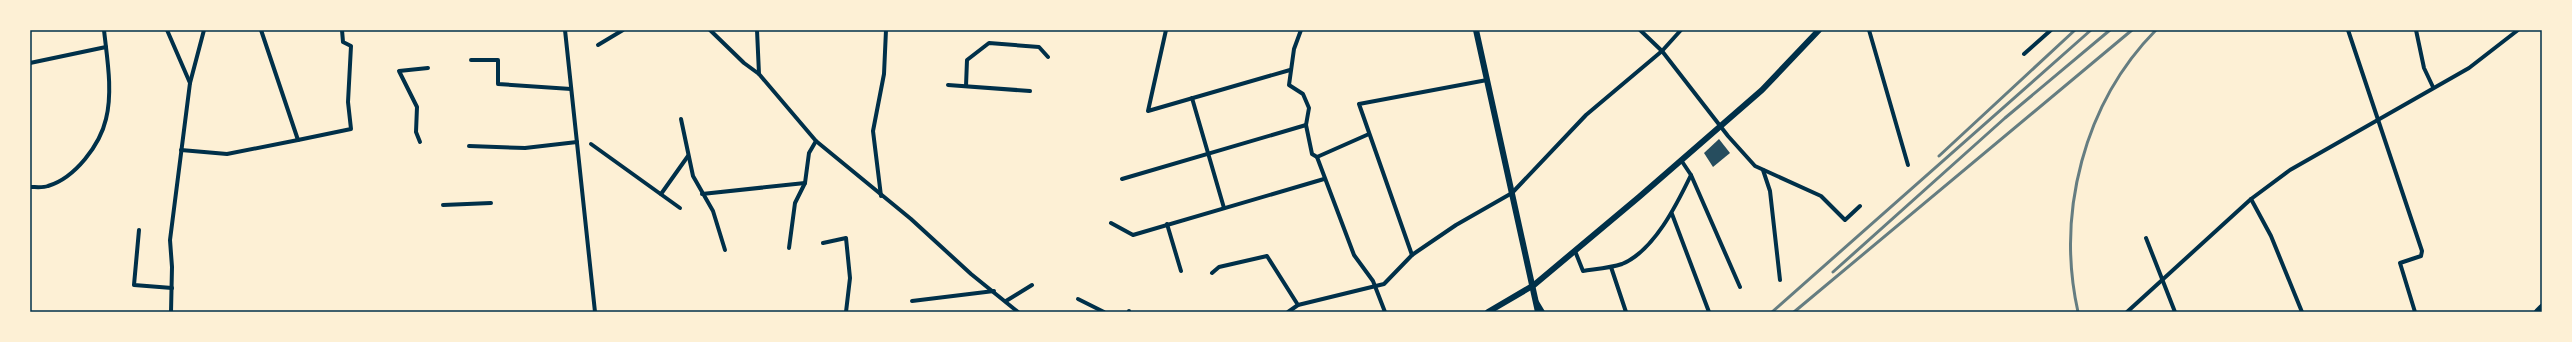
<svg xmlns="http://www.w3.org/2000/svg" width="2572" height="342" viewBox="0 0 2572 342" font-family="Literata,serif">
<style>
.building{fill:#264d5e}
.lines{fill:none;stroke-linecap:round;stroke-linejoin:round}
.minor{stroke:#003049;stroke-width:4}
.tertiary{stroke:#003049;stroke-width:6}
.trunk{stroke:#003049;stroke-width:8}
.rail{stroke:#657d81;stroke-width:3}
.neatline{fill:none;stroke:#003049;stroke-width:1.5}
</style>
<rect width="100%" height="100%" fill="#fdf0d5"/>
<!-- building -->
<path class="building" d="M 1719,139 L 1730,153 L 1713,167 L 1704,153 Z"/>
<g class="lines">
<!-- minor -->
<g class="minor">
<path d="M 167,30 L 190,83 L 170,240 L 172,267 L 171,312"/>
<path d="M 565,30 L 595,312"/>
<path d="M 710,30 L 744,63 L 759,74 L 816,141 L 911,219 L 971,274 L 1018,312"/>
<path d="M 757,30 L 759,74"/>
<path d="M 1166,30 L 1148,111 L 1290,70"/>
<path d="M 1301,30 L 1294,49 L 1289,85 L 1303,94 L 1309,108 L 1306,125 L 1312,154 L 1317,157 L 1354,255 L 1373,281 L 1385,312"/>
<path d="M 1640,30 L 1662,51 L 1728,136 L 1755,166 L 1821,196 L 1845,220 L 1860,206"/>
<path d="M 1869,30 L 1908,165"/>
<path d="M 2348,30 L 2422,251 L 2421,256 L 2400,263 L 2415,312"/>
<path d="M 2416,30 L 2424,68 L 2433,87"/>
<path d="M 598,45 L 623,30"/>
<path d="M 2024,54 L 2051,30"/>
<path d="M 471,60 L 498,60 L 498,84 L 571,89"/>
<path d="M 30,63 L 106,47"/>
<path d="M 190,83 L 204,30"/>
<path d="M 948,85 L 1030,91"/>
<path d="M 966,86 L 967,60 L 989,43 L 1039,47 L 1048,57"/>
<path d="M 1192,98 L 1224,208"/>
<path d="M 681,119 L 693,176 L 713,211 L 725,250"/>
<path d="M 298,140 L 351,129 L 348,102 L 351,46 L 343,42 L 342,30"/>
<path d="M 420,142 L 416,132 L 417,107 L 399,71 L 428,68"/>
<path d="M 591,144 L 680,208"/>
<path d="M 469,146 L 525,148 L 577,142"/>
<path d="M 181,150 L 227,154 L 298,140 L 261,30"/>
<path d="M 1317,157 L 1369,134"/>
<path d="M 1681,160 L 1691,175 L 1740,287"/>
<path d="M 1763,170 L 1770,191 L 1780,280"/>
<path d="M 1122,179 L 1306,125"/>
<path d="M 30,187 C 36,187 43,188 48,186 C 75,178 100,145 106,119 C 113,91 107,58 104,30"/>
<path d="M 661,194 L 688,156"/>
<path d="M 702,194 L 805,183"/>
<path d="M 881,196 L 873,131 L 884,74 L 886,30"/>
<path d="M 2251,199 L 2271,236 L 2302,312"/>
<path d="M 443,205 L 491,203"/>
<path d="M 1672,214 L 1709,312"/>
<path d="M 1111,223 L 1133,235 L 1324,179"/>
<path d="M 1167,224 L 1181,271"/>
<path d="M 139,230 L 134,285 L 172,288"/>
<path d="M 2146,238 L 2175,312"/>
<path d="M 823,243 L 846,238 L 850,278 L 846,312"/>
<path d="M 789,248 L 795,203 L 805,183 L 809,153 L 816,141"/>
<path d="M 1575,251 L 1583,271 C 1596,269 1610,268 1622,264 C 1654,251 1677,204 1691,175"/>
<path d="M 1412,255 L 1359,104 L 1487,80"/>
<path d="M 1611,267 L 1626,312"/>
<path d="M 1212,273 L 1219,267 L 1267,256 L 1298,305 L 1384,284 L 1412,255 L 1456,225 L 1512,193 L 1586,115 L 1662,51 L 1681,30"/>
<path d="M 1078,299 L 1104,312"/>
<path d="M 912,301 L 994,291"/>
<path d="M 1006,301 L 1032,285"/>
<path d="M 1537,302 L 1543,312"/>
<path d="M 1129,312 L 1129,311"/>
<path d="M 1288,312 L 1298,305"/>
<path d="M 2127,312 L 2251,199 L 2290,170 L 2469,68 L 2518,30"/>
</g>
<!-- tertiary -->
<g class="tertiary">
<path d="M 1476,30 L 1538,312"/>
<path d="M 1488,312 L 1534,285 L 1639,197 L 1762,90 L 1819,30"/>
</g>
<!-- trunk -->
<path class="trunk" d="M 2538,312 L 2542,308"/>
<!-- rail -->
<g class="rail">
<path d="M 1939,156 L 2075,30"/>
<path d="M 1833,272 L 2005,118 L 2110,30"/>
<path d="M 1772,312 L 2091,30"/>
<path d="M 1794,312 L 2132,30"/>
<path d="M 2078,312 C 2056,213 2084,103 2156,30"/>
</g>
</g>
<!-- border -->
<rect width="2572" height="342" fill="none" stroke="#fdf0d5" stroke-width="62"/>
<rect x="31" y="31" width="2510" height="280" class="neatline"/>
</svg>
